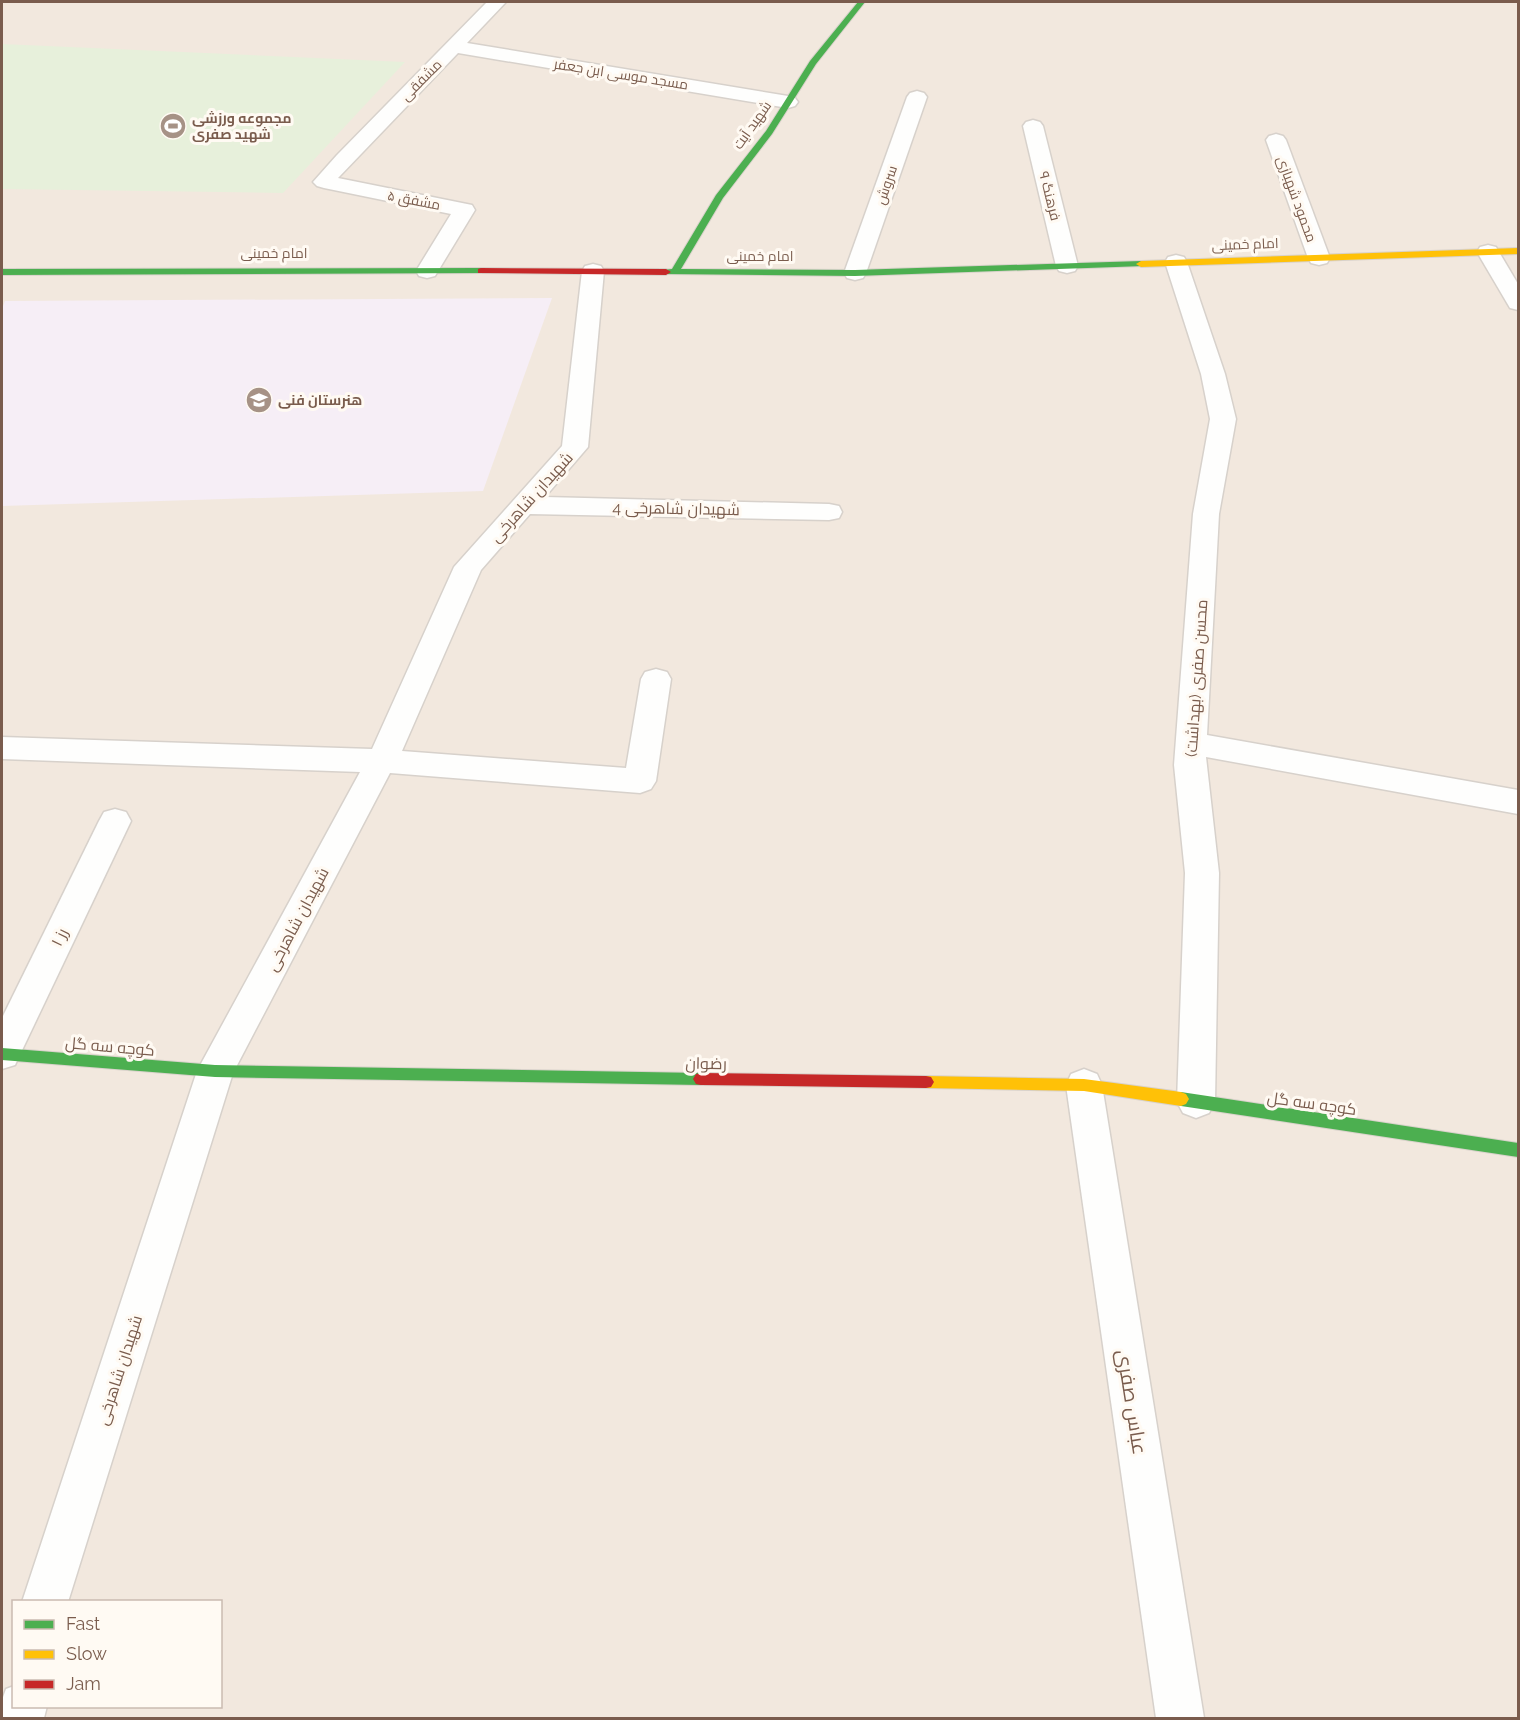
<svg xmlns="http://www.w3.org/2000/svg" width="1520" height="1720" viewBox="0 0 1520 1720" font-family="Raleway,Cairo,sans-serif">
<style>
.residential{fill:#f2e8de;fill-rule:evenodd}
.education{fill:#f6eef6}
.green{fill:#e7f0db}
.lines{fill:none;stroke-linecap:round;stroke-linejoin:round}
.street-casing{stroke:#d7d1cb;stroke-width:3}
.fast-casing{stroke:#d9d2cb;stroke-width:2}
.slow-casing{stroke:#d9d2cb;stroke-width:2}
.jam-casing{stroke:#d9d2cb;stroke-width:2}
.street{fill:#fefefd;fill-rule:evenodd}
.fast{fill:#4caf50;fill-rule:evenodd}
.slow{fill:#ffc107;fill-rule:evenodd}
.jam{fill:#c62828;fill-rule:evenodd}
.labels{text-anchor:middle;stroke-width:6;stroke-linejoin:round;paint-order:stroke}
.far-street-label{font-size:14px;fill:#7a5c4d;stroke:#fffaf3}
.far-poi-label{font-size:14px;font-weight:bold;fill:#7a5c4d;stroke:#fffaf3;text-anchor:start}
.street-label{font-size:16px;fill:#7a5c4d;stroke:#fffaf3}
.near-street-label{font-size:20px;fill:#7a5c4d;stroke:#fffaf3}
</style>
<rect width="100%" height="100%" fill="#f9f5f0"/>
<!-- residential -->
<path class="residential" d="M 2,2 L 1518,2 L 1518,1718 L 2,1718 ZM 14,1602 L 220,1602 L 220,1706 L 14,1706 Z"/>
<!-- education -->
<path class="education" d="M 552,298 L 483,491 L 2,506 L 2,309 L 5,301 Z"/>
<!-- green -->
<path class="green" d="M 2,44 L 405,62 L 283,193 L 2,189 Z"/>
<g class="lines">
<defs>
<g id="street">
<path d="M 487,2 L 506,2 L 467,43 L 788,96 L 795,98 L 798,102 L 795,106 L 788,108 L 458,53 L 338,178 L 472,205 L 475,210 L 435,276 L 427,278 L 419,276 L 416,271 L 451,214 L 324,188 L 317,186 L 313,182 L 337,155 Z"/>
<path d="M 917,91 L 924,93 L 927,97 L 866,273 L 863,278 L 855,280 L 847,278 L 844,273 L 907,97 L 910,93 Z"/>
<path d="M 1033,120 L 1040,122 L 1043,126 L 1078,266 L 1075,271 L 1067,273 L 1059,271 L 1056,266 L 1023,126 L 1026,122 Z"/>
<path d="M 1276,134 L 1283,136 L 1286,140 L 1330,258 L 1327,263 L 1319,265 L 1311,263 L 1308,258 L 1266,140 L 1269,136 Z"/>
<path d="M 1488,245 L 1496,247 L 1518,284 L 1518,310 L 1510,308 L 1477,252 L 1480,247 Z"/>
<path d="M 1176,255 L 1184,257 L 1187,262 L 1225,374 L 1236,419 L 1219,514 L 1207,735 L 1518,790 L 1518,814 L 1206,757 L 1219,873 L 1215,1102 L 1209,1113 L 1196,1118 L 1183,1113 L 1177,1102 L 1185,873 L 1174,765 L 1193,514 L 1210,419 L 1201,374 L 1165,262 L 1168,257 Z"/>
<path d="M 593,264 L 601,266 L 604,271 L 588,447 L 545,497 L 829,504 L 839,506 L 842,512 L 839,518 L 829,520 L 530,514 L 481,570 L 402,751 L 626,768 L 641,679 L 645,672 L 656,669 L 667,672 L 671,679 L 656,781 L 651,789 L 640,793 L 390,773 L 233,1073 L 68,1602 L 22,1602 L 197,1071 L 360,772 L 2,759 L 2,737 L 372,749 L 454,567 L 562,446 L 582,271 L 585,266 Z"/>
<path d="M 115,809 L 126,812 L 131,821 L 15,1065 L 2,1069 L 2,1018 L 99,821 L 104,812 Z"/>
<path d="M 1084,1069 L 1097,1074 L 1102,1085 L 1204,1718 L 1156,1718 L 1066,1085 L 1071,1074 Z"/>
<path d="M 14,1686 L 14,1706 L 47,1706 L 44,1718 L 2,1718 L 2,1700 L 6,1689 Z"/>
</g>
<g id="fast">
<path d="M 858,2 L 865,2 L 816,64 L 772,134 L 723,198 L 681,269 L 855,270 L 1141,261 L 1146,264 L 1144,266 L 855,276 L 663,274 L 663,270 L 672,269 L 716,195 L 766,131 L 810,61 Z"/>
<path d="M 481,268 L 484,269 L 484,273 L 2,275 L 2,269 Z"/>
<path d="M 2,1048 L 215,1065 L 701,1073 L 706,1074 L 709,1079 L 706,1084 L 701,1085 L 215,1077 L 2,1060 Z"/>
<path d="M 1181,1092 L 1518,1143 L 1518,1157 L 1181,1106 L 1176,1104 L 1173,1099 L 1176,1094 Z"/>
</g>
<g id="slow">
<path d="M 1518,248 L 1518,254 L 1141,267 L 1136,264 L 1141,261 Z"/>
<path d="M 926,1076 L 1084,1079 L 1181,1092 L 1186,1094 L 1189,1099 L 1186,1104 L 1181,1106 L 1084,1091 L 926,1088 L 921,1087 L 918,1082 L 921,1077 Z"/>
</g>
<g id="jam">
<path d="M 481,268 L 666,269 L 671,272 L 666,275 L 478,273 L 478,269 Z"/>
<path d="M 701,1073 L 926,1076 L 931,1077 L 934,1082 L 931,1087 L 926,1088 L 701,1085 L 696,1084 L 693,1079 L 696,1074 Z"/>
</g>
</defs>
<!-- street casing -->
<use href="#street" class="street-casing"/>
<!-- fast casing -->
<use href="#fast" class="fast-casing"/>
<!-- slow casing -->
<use href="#slow" class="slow-casing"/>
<!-- jam casing -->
<use href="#jam" class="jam-casing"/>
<!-- street -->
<use href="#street" class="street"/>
<!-- fast -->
<use href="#fast" class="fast"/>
<!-- slow -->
<use href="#slow" class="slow"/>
<!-- jam -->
<use href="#jam" class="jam"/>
</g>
<!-- icons -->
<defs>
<symbol id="stadium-disc" viewBox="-11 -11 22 22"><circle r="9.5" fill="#a69286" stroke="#fffaf3"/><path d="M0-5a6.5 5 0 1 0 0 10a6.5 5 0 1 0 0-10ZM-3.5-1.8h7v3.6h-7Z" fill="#fff"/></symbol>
<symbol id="school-disc" viewBox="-11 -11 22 22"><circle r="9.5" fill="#a69286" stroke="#fffaf3"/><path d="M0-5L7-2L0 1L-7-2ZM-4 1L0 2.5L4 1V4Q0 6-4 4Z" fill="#fff"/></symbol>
</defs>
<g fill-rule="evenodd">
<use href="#stadium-disc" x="158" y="111" width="30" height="30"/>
<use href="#school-disc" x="244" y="385" width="30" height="30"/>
</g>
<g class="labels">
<!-- far-street labels -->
<g class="far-street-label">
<text transform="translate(621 74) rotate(9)" y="5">مسجد موسی ابن جعفر</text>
<text transform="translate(421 80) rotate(-45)" y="5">مشفقی</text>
<text transform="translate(752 125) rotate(-55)" y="5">شهید آیت</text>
<text transform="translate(886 185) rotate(-71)" y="5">سروش</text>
<text transform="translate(1050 196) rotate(76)" y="5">فرهنگ ۹</text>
<text transform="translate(1297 199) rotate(70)" y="5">محمود شهبازی</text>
<text transform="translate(414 200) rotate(11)" y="5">مشفق ۵</text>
<text transform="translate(1245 244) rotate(-2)" y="5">امام خمینی</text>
<text x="274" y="258">امام خمینی</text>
<text x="760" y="261">امام خمینی</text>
</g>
<!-- far-poi labels -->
<g class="far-poi-label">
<text x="192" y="123">مجموعه ورزشی<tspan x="192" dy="16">شهید صفری</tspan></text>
<text x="278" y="405">هنرستان فنی</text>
</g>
<!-- street labels -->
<g class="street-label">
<text transform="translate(531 497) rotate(-48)" y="6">شهیدان شاهرخی</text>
<text transform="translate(676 508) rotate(1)" y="6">شهیدان شاهرخی 4</text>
<text transform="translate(1196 678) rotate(-86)" y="6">محسن صفری (بهداشت)</text>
<text transform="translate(297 919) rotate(-62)" y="6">شهیدان شاهرخی</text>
<text transform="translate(59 937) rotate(-64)" y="6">رز ۱</text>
<text transform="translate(110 1046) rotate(5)" y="6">کوچه سه گل</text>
<text transform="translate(706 1063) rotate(1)" y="6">رضوان</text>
<text transform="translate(1312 1103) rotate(8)" y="6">کوچه سه گل</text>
<text transform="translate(119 1370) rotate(-72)" y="6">شهیدان شاهرخی</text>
</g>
<!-- near-street labels -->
<g class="near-street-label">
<text transform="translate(1132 1402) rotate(81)" y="7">عباس صفری</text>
</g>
</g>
<!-- border -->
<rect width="1520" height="1720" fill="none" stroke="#7a5c4d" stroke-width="6"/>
<!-- legend -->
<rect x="12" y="1600" width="210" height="108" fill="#fffaf3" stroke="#cabbb1" stroke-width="1.5"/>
<rect x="24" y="1620" width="30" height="9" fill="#4caf50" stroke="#cabbb1" stroke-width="1.5"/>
<text x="66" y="1630" font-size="18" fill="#7a5c4d">Fast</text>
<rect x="24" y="1650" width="30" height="9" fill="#ffc107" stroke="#cabbb1" stroke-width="1.5"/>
<text x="66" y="1660" font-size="18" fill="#7a5c4d">Slow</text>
<rect x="24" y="1680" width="30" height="9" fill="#c62828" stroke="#cabbb1" stroke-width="1.5"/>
<text x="66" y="1690" font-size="18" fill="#7a5c4d">Jam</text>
</svg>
